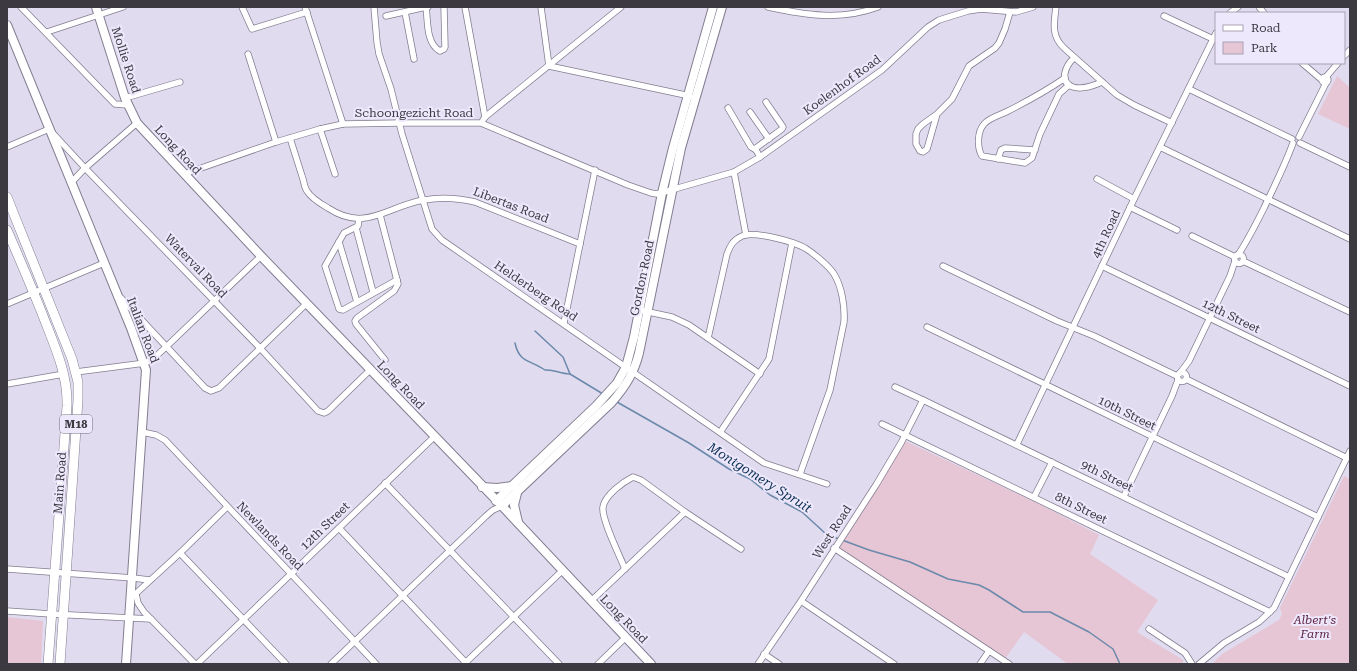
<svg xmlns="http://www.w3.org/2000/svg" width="1357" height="671" viewBox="0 0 1357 671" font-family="'Roboto Serif',serif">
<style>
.green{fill:#e6c5d4}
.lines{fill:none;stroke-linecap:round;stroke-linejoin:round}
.stream{stroke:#6a89ab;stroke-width:1.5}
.street-casing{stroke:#837d90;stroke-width:7}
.secondary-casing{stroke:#837d90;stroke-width:10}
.primary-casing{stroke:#837d90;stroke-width:10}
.street{stroke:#fff;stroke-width:5.5}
.secondary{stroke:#fff;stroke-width:8}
.primary{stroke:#fff;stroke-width:9}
.labels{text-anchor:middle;stroke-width:4;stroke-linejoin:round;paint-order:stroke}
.shield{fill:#eee8fd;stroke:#716e79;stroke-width:1}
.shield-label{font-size:11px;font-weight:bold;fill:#3c3941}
.street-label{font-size:12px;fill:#3c3941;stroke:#eee8fd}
.park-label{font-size:12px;font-style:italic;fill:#612746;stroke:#eee8fd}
.water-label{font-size:13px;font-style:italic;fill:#072c4e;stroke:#eee8fd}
</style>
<rect width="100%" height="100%" fill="#e1dbef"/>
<!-- green -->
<g class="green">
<path d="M 1337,76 L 1350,88 L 1350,129 L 1318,114 Z"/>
<path d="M 905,441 L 1033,501 L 1099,535 L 1090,554 L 1158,600 L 1137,632 L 1183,660 L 1183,664 L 1068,664 L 1024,632 L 1004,660 L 836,548 Z"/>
<path d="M 1344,476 L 1350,479 L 1350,664 L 1212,664 L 1222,654 L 1279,620 L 1282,614 L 1280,608 Z"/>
<path d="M 7,617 L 43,621 L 41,664 L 7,664 Z"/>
</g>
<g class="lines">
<!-- stream -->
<g class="stream">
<path d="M 535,331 L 563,357 L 570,374 L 603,394"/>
<path d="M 515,343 C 519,363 531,360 545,370 C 554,369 560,374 570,374"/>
<path d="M 617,402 L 689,443 L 729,469 L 750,479 L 770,495 L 802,512 L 826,534 L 839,539"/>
<path d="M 842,540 L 869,550 L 910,562 L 948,579 L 979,585 L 989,590 L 1023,612 L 1050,612 L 1089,632 L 1113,649 L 1120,664"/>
</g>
<defs>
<g id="street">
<path d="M 21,7 L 115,104 L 128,105"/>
<path d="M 242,7 L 252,29 L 307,12"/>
<path d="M 305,7 L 343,124"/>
<path d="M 374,7 L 377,42 L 379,54 L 391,89 L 402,134 L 432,229 L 442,240 L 764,463 L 827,484"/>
<path d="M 426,7 C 428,21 426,44 440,51 L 444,49 L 445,47 L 444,7"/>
<path d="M 426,7 L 386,16 L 426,7 L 428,7"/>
<path d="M 465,7 L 485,117 L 483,120"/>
<path d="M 541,7 L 549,66 L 690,96"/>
<path d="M 768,7 C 805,15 841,21 878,7"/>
<path d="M 1056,7 C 1054,23 1051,36 1064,48 L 1117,95 L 1134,105 L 1172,123"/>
<path d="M 1259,7 L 1264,13"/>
<path d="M 405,12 L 414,59"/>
<path d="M 1230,13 L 1238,7"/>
<path d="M 1164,16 L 1213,39"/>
<path d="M 47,32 L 123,7"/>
<path d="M 248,54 L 276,142"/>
<path d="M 1344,56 L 1350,50"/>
<path d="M 1074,58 C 1066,65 1058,82 1073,87 C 1082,90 1093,86 1102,82"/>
<path d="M 1302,63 L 1322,80"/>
<circle cx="1325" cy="80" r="3"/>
<path d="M 1326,77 L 1338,63"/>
<path d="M 1065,78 C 1046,91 1026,102 1006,112 C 1000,115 989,118 984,124 C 977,132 977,148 982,156 L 1025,163 L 1032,158 L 1040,134 L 1059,94 L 1069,85"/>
<path d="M 1189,89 L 1292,139"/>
<path d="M 125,98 L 180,82"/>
<path d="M 728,108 L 751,147 L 756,150"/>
<path d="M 750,112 L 769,139"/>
<path d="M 937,114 L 927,149 L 923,152 L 920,151 L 916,144 L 916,134 L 918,129 L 923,124 L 937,114 L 952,99 L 969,66 L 995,48 L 999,43 L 1005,29 L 1010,12"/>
<path d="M 485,117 L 621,7"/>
<path d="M 320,129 L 335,174"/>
<path d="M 1299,137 L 1326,83"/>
<path d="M 290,138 C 294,151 298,163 302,176 C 304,181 304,187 307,191 C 311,198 321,204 328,208 C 366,233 387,206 424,200 C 441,197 458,198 475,202 L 580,244"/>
<path d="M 1300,143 L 1350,167"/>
<path d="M 7,147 L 49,129 L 85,168 L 260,348 L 318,411 L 324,413 L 328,411 L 370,370"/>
<path d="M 1160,147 L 1350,239"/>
<path d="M 760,157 L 756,150 L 756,148 L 782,129 L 783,127 L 766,102"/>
<path d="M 998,159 L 1001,150 L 1005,148 L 1035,150"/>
<path d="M 734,172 L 746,235"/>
<path d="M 184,174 L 276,142 L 320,129 L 343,124 L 400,123 L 481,123 L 628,185 L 651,193 L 657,194 L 734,172 L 760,157 L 882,70 L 928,27 L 939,20 L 968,11 L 981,9 L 1016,12 L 1033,7"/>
<path d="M 1097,179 L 1134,199"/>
<path d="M 71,183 L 85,168 L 137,123"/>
<path d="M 1130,207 L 1177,230"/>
<path d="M 380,215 L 398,284 L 394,291 L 357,318 L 355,321 L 356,324 L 385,360"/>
<path d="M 359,219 L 358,226 L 344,233 L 325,266 L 339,309 L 343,310 L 397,280"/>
<path d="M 356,228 L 373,292"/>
<path d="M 1192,236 L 1235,257"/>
<path d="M 339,242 L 357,302"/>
<circle cx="1239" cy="259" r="4.5"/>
<path d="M 1238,255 C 1248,240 1256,224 1264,208 C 1274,187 1285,165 1293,143"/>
<path d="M 1243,261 L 1350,312"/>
<path d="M 943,266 L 1057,321 L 1094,336 L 1177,376"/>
<path d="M 1102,266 L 1350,386"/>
<path d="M 121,298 L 205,388 L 211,391 L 219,388 L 306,304"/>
<path d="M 7,304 L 104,263"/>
<path d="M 644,311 L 672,317 L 689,325 L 760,374"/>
<path d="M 564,323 L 595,170"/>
<path d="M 927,327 L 1318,517"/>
<path d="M 708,338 L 727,254 C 730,246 733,240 742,236 C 755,231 792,241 805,248 C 813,253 829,266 834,274 C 842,287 845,307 844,322 L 830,390 L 800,474"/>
<path d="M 76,372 L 145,363 L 154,358 L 166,347 L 261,256"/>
<circle cx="1182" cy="377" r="4.5"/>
<path d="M 1180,373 L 1189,361 L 1230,276 L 1235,261"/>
<path d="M 1186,379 L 1347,458"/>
<path d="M 7,384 L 64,374"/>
<path d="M 895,387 L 923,400"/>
<path d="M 882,424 L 1270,612"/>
<path d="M 721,431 L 769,359 L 792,243"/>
<path d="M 142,432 L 156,435 L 165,440 L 376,664"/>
<path d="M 1017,444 L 1134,199 L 1216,33"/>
<path d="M 385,483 L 559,664"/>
<path d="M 1124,496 L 1172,396 L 1178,380"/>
<path d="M 1034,497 L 1052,462"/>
<path d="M 339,528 L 467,664"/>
<path d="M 834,548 L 1009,664"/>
<path d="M 180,553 L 286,664"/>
<path d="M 7,569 L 133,578 L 150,580"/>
<path d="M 625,569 C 620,556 601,519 603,507 C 605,495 623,482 633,477 L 641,480 L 685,512 L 741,549"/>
<path d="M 136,594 L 138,603 L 144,612 L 195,664"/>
<path d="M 131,598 L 180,553 L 227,507"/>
<path d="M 591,601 L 685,512"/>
<path d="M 801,601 L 894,664"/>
<path d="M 7,611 L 51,614 L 151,619"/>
<path d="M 1149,629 L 1185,653 L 1192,664"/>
<path d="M 764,654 L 779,664"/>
<path d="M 197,664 L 434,437"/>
<path d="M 331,664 L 486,516 L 493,510 L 502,506"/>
<path d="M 464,664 L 562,571"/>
<path d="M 598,664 L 625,638"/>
<path d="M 758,664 L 801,601 L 876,485 L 901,443 L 923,400 L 1289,577"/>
<path d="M 980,664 L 989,651"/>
<path d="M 1199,664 L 1224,643 L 1259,622 L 1274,608 L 1350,451"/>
</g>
<g id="secondary">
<path d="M 96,7 L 125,98 L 137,123 L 261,256 L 502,506 L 651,664"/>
<path d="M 7,25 L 131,328 L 146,370 L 126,664"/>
<path d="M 482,487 L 497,488 L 513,486"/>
<path d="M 517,493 L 514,505 L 518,522"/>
<path d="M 496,501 L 596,406 L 617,383 L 626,367 L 634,337 L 662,193 L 673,148 L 713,7"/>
<path d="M 502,506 L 612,402 C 625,387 634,373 639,353 L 681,148 L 722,7"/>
</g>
<g id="primary">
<path d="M 7,197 L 72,359 L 78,382 L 78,400 L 60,664"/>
<path d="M 7,230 C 20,260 33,290 45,321 C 56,349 68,376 67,406 L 48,664"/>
</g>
</defs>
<!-- street casing -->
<use href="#street" class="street-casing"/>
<!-- secondary casing -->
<use href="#secondary" class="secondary-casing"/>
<!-- primary casing -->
<use href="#primary" class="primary-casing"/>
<!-- street -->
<use href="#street" class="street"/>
<!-- secondary -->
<use href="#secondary" class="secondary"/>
<!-- primary -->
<use href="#primary" class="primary"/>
</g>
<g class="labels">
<!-- shield labels -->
<rect class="shield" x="60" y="415" width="32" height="18" rx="3"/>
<g class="shield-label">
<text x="76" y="428">M18</text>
</g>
<!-- street labels -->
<g class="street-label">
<text transform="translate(126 60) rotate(72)" y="4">Mollie Road</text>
<text transform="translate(842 85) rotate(-36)" y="4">Koelenhof Road</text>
<text x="414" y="117">Schoongezicht Road</text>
<text transform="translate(178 150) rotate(47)" y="4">Long Road</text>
<text transform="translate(511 205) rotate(21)" y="4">Libertas Road</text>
<text transform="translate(1106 234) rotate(-65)" y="4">4th Road</text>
<text transform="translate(196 266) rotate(46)" y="4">Waterval Road</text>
<text transform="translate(642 278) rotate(-78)" y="4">Gordon Road</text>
<text transform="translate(536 291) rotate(34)" y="4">Helderberg Road</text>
<text transform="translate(1231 316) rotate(26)" y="4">12th Street</text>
<text transform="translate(143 330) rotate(69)" y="4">Italian Road</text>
<text transform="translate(401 385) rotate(46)" y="4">Long Road</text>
<text transform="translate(1127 413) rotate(26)" y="4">10th Street</text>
<text transform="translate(1107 476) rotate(26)" y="4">9th Street</text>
<text transform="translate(60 483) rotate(-86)" y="4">Main Road</text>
<text transform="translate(1081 508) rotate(26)" y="4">8th Street</text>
<text transform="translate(325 526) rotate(-44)" y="4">12th Street</text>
<text transform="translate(832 532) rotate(-57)" y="4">West Road</text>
<text transform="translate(270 536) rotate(46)" y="4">Newlands Road</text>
<text transform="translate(624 619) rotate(46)" y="4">Long Road</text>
</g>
<!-- park labels -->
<g class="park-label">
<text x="1315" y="624">Albert's<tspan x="1315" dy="14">Farm</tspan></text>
</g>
<!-- water labels -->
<g class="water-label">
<text transform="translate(760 477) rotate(32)" y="5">Montgomery Spruit</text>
</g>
</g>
<!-- border -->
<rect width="1357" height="671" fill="none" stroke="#3c3941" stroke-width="16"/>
<!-- legend -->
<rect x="1215" y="12" width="130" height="52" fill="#eee8fd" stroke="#a7a2b2"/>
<rect x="1223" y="25" width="20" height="6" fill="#ffffff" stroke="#a7a2b2"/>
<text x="1251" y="32" font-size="12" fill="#3c3941">Road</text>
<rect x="1223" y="42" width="20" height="12" fill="#e6c5d4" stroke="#a7a2b2"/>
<text x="1251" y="52" font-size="12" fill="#3c3941">Park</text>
</svg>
